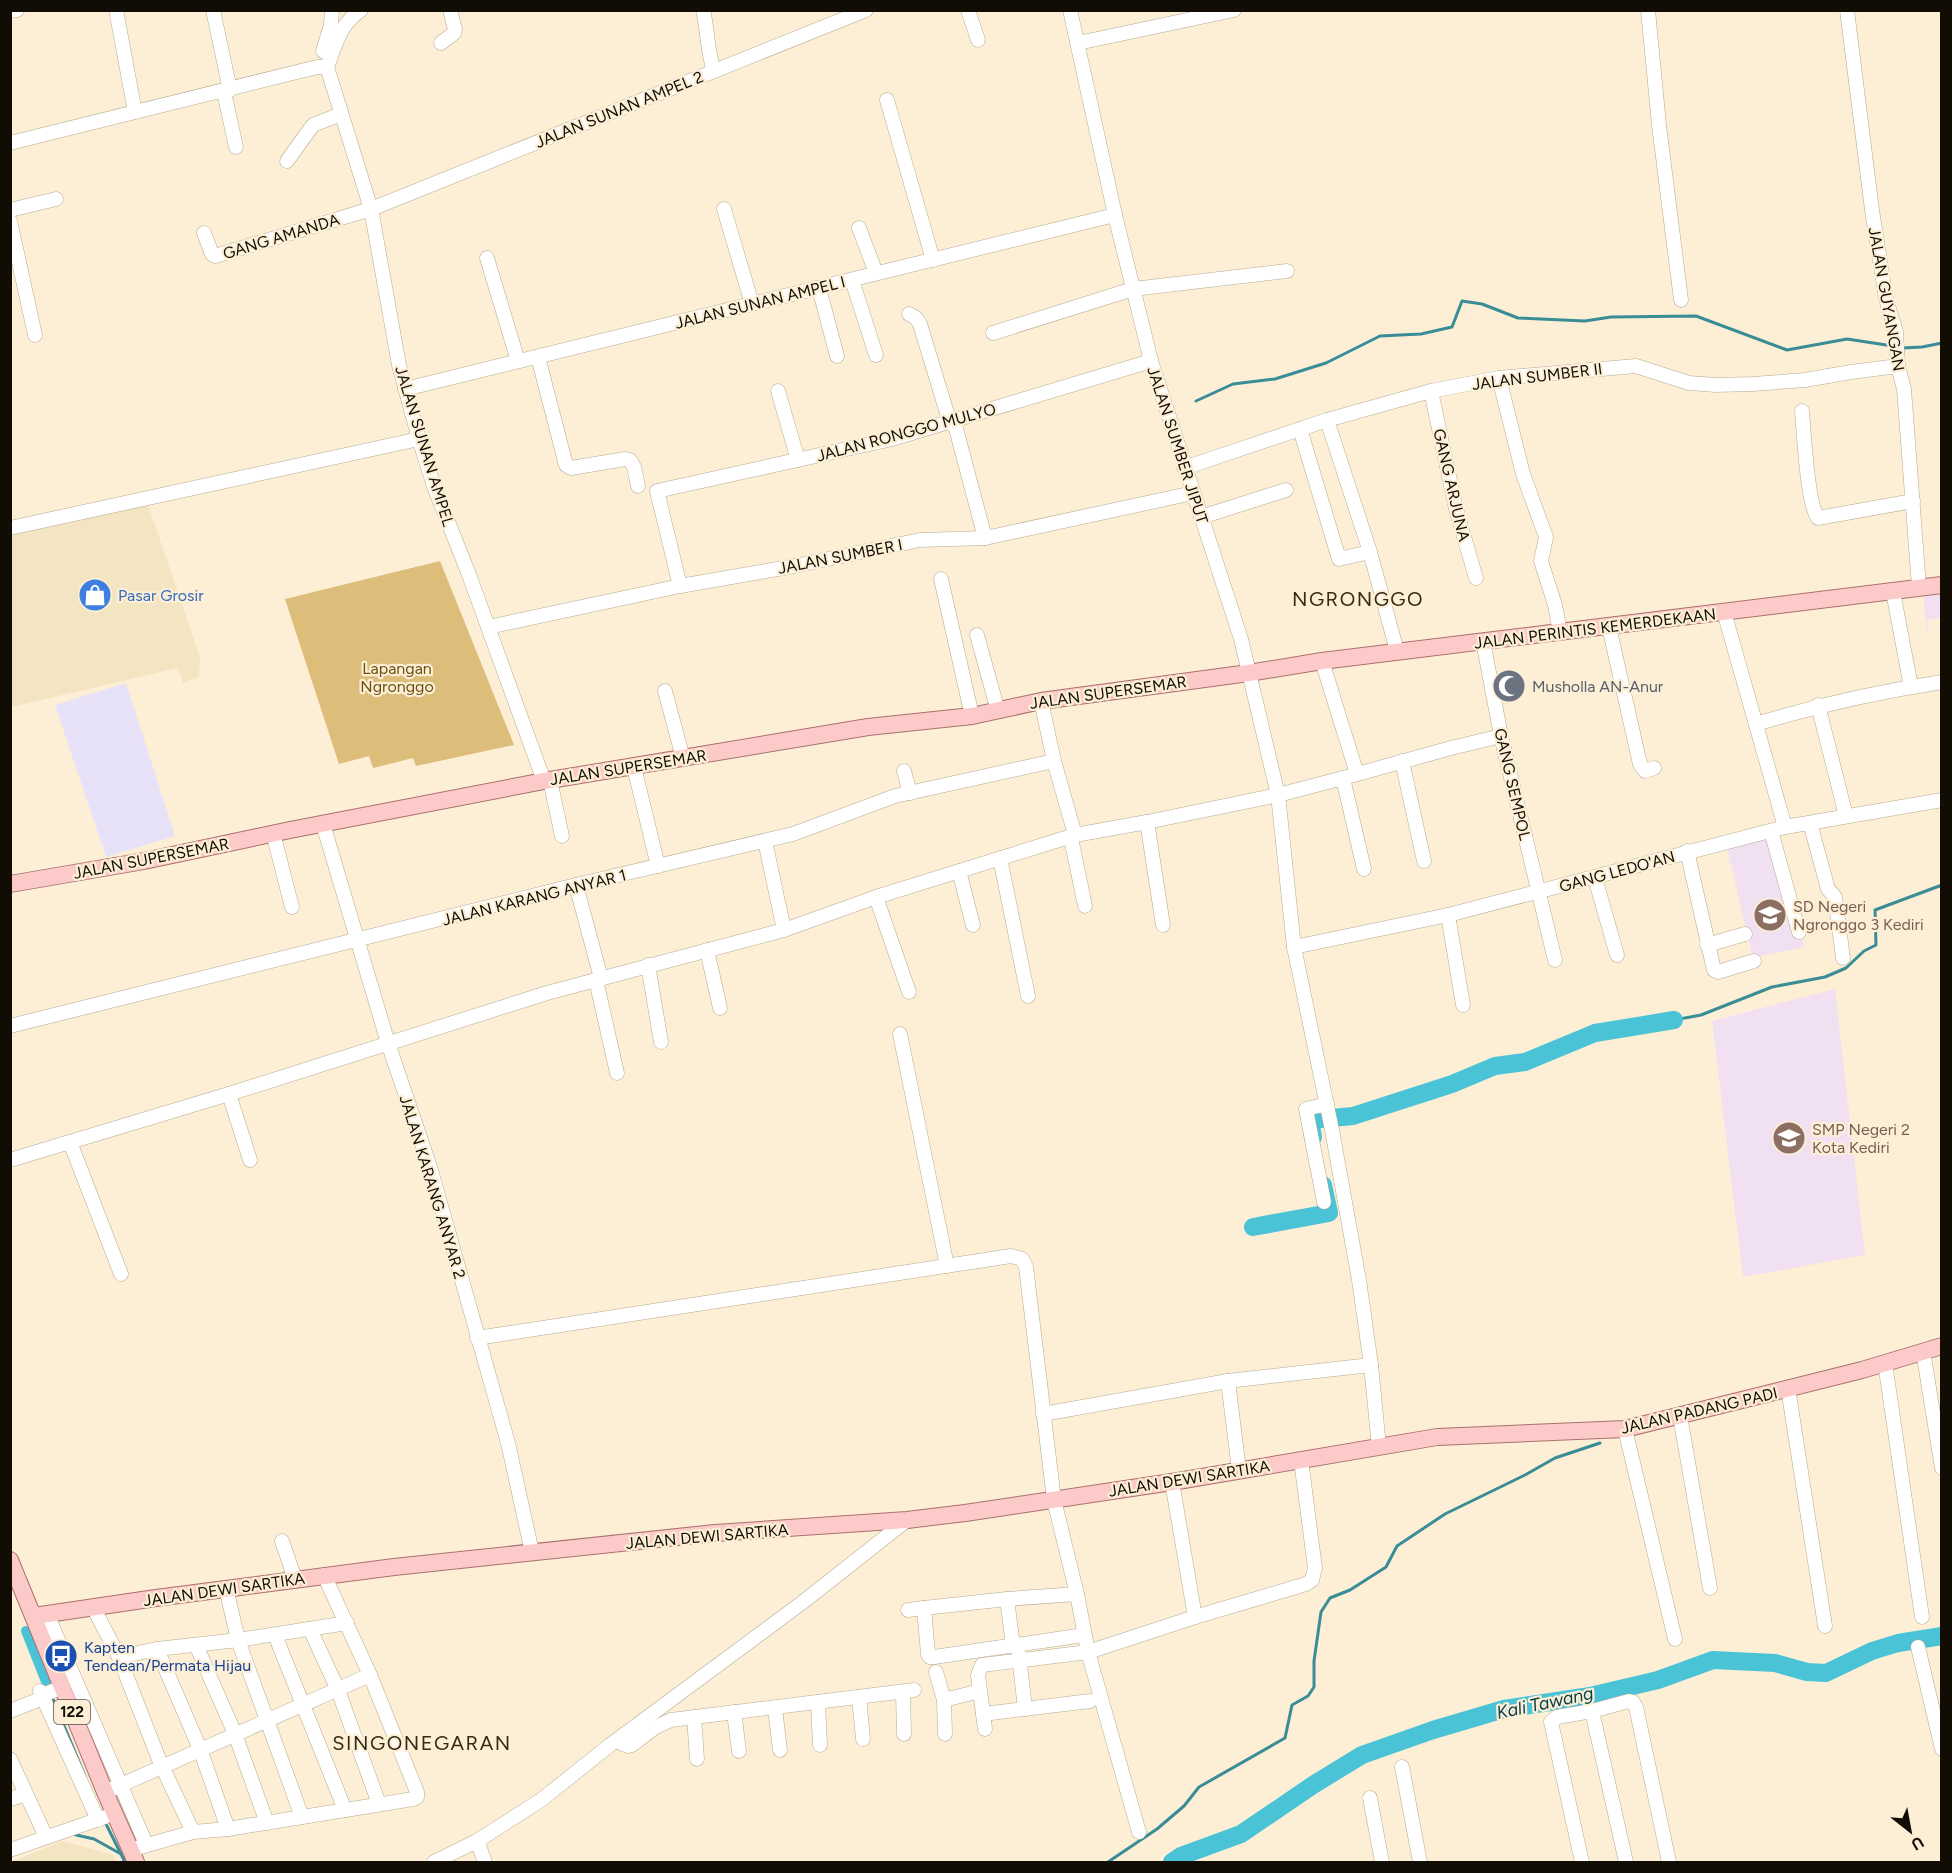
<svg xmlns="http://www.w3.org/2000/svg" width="1952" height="1873" viewBox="0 0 1952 1873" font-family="Figtree,sans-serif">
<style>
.built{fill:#f3e4c2}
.industrial{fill:#e8e2f8}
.education{fill:#f1e0f2}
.green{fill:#ddbd7a}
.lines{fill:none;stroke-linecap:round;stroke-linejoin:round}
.stream{stroke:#3a8c97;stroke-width:3}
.canal{stroke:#4bc3d6;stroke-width:10}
.river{stroke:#4bc3d6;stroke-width:18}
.minor-casing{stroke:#b6aa91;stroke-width:15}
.major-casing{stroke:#a9716e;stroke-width:18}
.minor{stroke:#fff;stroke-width:14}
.major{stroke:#fdcaca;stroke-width:16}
.labels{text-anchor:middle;stroke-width:4.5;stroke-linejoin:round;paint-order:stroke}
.shield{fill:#fcefd5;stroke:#585143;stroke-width:1.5}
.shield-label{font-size:15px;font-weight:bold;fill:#110d05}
.street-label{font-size:16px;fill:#110d05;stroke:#fcefd5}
.shop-label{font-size:16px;fill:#366cbe;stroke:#fcefd5;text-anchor:start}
.park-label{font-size:16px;fill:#6a5112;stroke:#fcefd5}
.worship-label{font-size:16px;fill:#5b616d;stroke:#fcefd5;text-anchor:start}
.education-label{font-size:16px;fill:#785e54;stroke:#fcefd5;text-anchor:start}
.transit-label{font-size:16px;fill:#164399;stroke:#fcefd5;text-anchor:start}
.water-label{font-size:18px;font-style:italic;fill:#0a424a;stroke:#fcefd5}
.quarter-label{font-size:20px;letter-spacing:1.5px;fill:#352b16;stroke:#fcefd5}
</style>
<rect width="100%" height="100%" fill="#fcefd5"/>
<!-- built -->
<g class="built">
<path d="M 146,499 L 200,657 L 199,677 L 183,683 L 178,668 L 11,707 L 10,532 Z"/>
<path d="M 63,1841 L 113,1855 L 116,1862 L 11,1862 Z"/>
</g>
<!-- industrial -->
<path class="industrial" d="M 126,683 L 175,836 L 106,857 L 55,705 Z"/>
<!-- education -->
<g class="education">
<path d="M 1941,593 L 1941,618 L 1927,620 L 1928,630 L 1941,629 L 1927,631 L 1923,595 Z"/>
<path d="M 1773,833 L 1787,866 L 1804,947 L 1753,958 L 1726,844 Z"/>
<path d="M 1835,989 L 1865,1255 L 1743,1277 L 1712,1021 Z"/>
</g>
<!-- green -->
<path class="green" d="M 440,561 L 514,745 L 416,766 L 413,758 L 373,768 L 369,756 L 339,764 L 285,599 Z"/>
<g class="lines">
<!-- stream -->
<g class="stream">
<path d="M 1902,348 L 1922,347 L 1942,343"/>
<path d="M 1196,401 L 1233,384 L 1275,379 L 1326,363 L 1380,336 L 1421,334 L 1452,327 L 1462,301 L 1482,304 L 1518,318 L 1585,321 L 1611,317 L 1696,316 L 1787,350 L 1847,339 L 1893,346"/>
<path d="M 1674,1020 L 1701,1015 L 1772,987 L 1825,977 L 1846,968 L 1864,951 L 1876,945 L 1875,910 L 1942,885"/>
<path d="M 52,1697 L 85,1776"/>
<path d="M 106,1824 L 125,1862"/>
<path d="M 72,1834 L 94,1839 L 121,1854"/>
<path d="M 1108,1862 L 1157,1829 L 1184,1806 L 1199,1787 L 1285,1738 L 1292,1705 L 1308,1696 L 1314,1687 L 1314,1661 L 1321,1612 L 1330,1598 L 1350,1590 L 1386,1567 L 1397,1546 L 1445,1514 L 1525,1475 L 1555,1458 L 1600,1443"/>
</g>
<!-- canal -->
<path class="canal" d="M 26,1631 L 47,1684"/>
<!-- river -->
<g class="river">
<path d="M 1313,1137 L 1310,1120 L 1353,1116 L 1452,1084 L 1495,1066 L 1525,1062 L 1595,1033 L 1674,1020"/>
<path d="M 1253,1227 L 1329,1213 L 1323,1185"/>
<path d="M 1172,1862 L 1181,1856 L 1241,1834 L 1313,1785 L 1362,1755 L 1433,1730 L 1504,1709 L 1590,1696 L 1658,1680 L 1713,1660 L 1775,1663 L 1807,1672 L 1826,1673 L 1872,1651 L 1898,1643 L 1942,1636"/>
</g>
<defs>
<g id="minor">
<path d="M 116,10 L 135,112"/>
<path d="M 213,10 L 230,90"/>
<path d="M 703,10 C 708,31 707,51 714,71"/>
<path d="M 968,10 L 978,40"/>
<path d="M 1070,10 L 1115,215 L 1151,361 L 1241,639 L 1278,795 L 1294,947 L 1332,1130 L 1359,1280 L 1371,1365 L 1379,1447"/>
<path d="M 1648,10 L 1659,125 L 1681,300"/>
<path d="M 1847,10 L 1872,210 L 1886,299 L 1896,332 L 1898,366 L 1904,389 L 1919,587"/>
<path d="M 10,11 L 17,10"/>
<path d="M 441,43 L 454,33 L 455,29 L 450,10"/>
<path d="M 1078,43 L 1234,10"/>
<path d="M 323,51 L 331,25 L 332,10"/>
<path d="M 327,67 L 371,209 L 399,365 L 419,439 L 435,489 L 468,572 L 544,781"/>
<path d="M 327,67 C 336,44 339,25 361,10"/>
<path d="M 224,92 L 236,147"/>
<path d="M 887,100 L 933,260"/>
<path d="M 10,143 L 317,67 L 327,67"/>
<path d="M 287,161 L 313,125 L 341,114"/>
<path d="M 724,209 L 752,304"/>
<path d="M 10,210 L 56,199"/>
<path d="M 10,221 L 35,335"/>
<path d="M 859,228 L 876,273"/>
<path d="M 204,233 L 212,254 L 215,256 L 371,209 L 866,10"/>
<path d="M 487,258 L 518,361"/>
<path d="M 852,280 L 876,355"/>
<path d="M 819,288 L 837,356"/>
<path d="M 909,314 L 916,318 L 920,324 L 950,423"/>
<path d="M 993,333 L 1133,289 L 1287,271"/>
<path d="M 538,357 L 566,465 L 571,468 L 625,459 L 630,460 L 634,467 L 638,486"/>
<path d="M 1499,378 L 1523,474 L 1546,537 L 1541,561 L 1555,605 L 1560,632"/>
<path d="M 405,389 L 1115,215"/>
<path d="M 778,391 L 798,460"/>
<path d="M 1431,391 L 1456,509 L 1476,578"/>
<path d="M 1802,411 C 1804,432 1807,504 1818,518 L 1913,501"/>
<path d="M 1327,420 L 1370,552 L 1397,651"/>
<path d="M 954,421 L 985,538"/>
<path d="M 1300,429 L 1339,559 L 1370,552"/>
<path d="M 1184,468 L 1327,420 L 1431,391 L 1499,378 L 1636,366 L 1689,383 L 1716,385 L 1753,384 L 1805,380 L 1851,372 L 1898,366"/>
<path d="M 1201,517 L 1286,490"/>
<path d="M 10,528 L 419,439"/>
<path d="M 941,579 L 972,716"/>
<path d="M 680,586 L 657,491 L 892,439 L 1151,361"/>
<path d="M 1893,592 L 1911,687"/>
<path d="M 1724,612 L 1785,827"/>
<path d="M 488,627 L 680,586 L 789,567 L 920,540 L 985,538 L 1193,493"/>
<path d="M 1609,627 L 1640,764 L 1645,771 L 1654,768"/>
<path d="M 977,635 L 998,711"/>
<path d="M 1483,641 L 1501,736 L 1555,960"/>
<path d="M 1322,661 L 1357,774"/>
<path d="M 665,691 L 683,758"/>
<path d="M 1041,701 L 1054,761 L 1075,835"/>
<path d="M 1818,705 L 1846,816"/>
<path d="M 1756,724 C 1818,705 1877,692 1942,682"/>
<path d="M 1402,761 L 1424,861"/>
<path d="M 634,767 L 658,866"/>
<path d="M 904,771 L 910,793"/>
<path d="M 1343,778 L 1364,869"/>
<path d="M 550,780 L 562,836"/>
<path d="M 1147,822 L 1163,925"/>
<path d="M 1810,823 L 1828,889 L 1835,897 L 1843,958"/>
<path d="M 323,824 L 388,1043 L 430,1167 L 508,1443 L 532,1552"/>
<path d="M 1771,831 L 1799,932"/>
<path d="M 273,833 L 292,907"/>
<path d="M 1071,838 L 1085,906"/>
<path d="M 765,841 L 784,930"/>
<path d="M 1687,851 L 1714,970 L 1718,972 L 1754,961"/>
<path d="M 1000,858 L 1028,996"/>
<path d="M 959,871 L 973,925"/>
<path d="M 1595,878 L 1617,955"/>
<path d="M 576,885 L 601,978"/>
<path d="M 876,897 L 909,992"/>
<path d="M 1448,915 L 1463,1005"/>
<path d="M 1707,945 L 1745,934"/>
<path d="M 1294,947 L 1448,915 L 1785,827 L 1942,800"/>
<path d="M 707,950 L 720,1008"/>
<path d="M 648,965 L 661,1042"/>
<path d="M 596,980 L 617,1073"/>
<path d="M 10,1026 L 576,885 L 793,834 L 895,796 L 1054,761"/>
<path d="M 900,1034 L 947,1266"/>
<path d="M 229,1094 L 250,1160"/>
<path d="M 70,1142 L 121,1274"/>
<path d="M 10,1160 L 229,1094 L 547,993 L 784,930 L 876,897 L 1075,835 L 1147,822 L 1278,795 L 1343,778 L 1451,748 L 1501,736"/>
<path d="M 1324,1202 L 1306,1109 L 1327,1104"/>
<path d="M 477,1338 L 1011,1256 L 1022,1259 L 1026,1267 L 1054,1500 L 1077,1594 L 1088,1652 L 1139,1832"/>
<path d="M 1923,1351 L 1942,1468"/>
<path d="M 1885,1363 L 1922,1617"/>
<path d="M 1228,1381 L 1239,1470"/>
<path d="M 1788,1388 L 1825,1626"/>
<path d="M 1043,1414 L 1228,1381 L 1371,1365"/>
<path d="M 1680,1416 L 1710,1588"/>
<path d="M 1625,1429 L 1675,1639"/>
<path d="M 1172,1482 L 1195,1617"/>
<path d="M 282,1541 L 295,1579"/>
<path d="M 226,1588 L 238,1640 L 302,1817"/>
<path d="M 1077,1594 L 1007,1599 L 924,1608 L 928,1654 L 930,1657 L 934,1657 L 1084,1635"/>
<path d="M 1007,1599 L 1013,1646"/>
<path d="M 93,1607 L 119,1657 L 160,1762 L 193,1832"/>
<path d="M 908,1610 L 924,1608"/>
<path d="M 47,1614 L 146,1844"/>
<path d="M 310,1629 L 338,1690 L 379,1804"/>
<path d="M 275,1635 L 345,1810"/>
<path d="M 196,1645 L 235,1734 L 267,1823"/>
<path d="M 1918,1647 L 1942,1749"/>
<path d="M 157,1649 L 200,1749 L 228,1829"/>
<path d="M 1019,1655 L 1025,1709"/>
<path d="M 119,1657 L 157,1649 L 238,1640 L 347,1623"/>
<path d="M 936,1672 L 944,1700 L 945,1734"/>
<path d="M 40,1691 L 98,1820"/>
<path d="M 903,1692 L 904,1734"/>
<path d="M 859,1697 L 863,1739"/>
<path d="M 944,1700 L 980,1691"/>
<path d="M 818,1702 L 820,1745"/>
<path d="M 775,1708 L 780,1750"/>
<path d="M 10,1711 L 43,1698 L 48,1693 L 62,1687"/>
<path d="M 1592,1711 L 1626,1862"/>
<path d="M 734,1712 L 739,1751"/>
<path d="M 983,1714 L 1090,1701"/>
<path d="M 694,1717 L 697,1759"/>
<path d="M 985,1729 L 978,1675 L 982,1665 L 1088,1652 L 1195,1617 L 1306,1584 L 1312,1580 L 1315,1568 L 1301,1460"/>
<path d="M 616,1741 L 628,1746 L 632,1745 L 654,1728 L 671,1720 L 914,1690"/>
<path d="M 10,1759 L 46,1837"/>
<path d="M 1402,1767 L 1420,1862"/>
<path d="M 105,1792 L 370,1675"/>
<path d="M 1370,1798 L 1382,1862"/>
<path d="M 10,1799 L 26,1794"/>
<path d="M 477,1841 L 541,1800 L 610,1745 L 803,1602 L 907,1520"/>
<path d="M 10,1850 L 105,1817"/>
<path d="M 130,1850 L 193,1832 L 228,1829 L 413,1799 L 417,1797 L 417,1792 L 370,1675 L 324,1575"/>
<path d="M 434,1862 L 477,1841 L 485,1862"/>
<path d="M 1582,1862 L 1551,1722 L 1557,1717 L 1592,1711 L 1629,1701 L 1633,1702 L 1636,1707 L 1669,1862"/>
</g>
<g id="major">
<path d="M 10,884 L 144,861 L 290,830 L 544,781 L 868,727 L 972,716 L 1041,701 L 1249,673 L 1322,661 L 1942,585"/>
<path d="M 10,1560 L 105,1792 L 136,1862"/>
<path d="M 34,1616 L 156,1598 L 394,1567 L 715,1533 L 907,1520 L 965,1513 L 1172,1482 L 1437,1437 L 1625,1429 L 1862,1370 L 1942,1346"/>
</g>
</defs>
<!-- minor casing -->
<use href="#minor" class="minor-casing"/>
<!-- major casing -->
<use href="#major" class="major-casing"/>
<!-- minor -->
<use href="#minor" class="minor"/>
<!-- major -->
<use href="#major" class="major"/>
</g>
<!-- icons -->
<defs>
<symbol id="shop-disc" viewBox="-11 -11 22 22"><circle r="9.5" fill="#3f7fe0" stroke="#fcefd5"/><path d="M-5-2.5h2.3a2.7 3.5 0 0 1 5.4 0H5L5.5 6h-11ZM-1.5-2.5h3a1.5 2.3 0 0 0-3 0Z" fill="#fff"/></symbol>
<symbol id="mosque-disc" viewBox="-11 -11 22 22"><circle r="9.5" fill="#6b7280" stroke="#fcefd5"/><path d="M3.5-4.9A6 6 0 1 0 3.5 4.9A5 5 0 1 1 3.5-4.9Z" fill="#fff"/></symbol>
<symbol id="school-disc" viewBox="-11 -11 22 22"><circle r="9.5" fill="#8d6e63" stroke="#fcefd5"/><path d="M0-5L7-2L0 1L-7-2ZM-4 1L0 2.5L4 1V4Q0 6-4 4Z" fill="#fff"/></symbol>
<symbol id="bus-disc" viewBox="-11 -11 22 22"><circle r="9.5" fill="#1a4fb4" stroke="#fcefd5"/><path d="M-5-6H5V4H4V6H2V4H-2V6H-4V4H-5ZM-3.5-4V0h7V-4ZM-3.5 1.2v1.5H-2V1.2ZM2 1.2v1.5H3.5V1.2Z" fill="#fff"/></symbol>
</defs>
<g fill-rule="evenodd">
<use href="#shop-disc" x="76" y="576" width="38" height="38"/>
<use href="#mosque-disc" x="1490" y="667" width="38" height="38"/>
<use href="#school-disc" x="1751" y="896" width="38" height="38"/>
<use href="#school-disc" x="1770" y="1119" width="38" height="38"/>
<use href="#bus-disc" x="42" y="1637" width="38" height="38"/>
</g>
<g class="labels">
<!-- shield labels -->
<rect class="shield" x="54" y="1700" width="36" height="24" rx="4.5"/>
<g class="shield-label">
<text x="72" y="1717">122</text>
</g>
<!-- street labels -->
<g class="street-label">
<text transform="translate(619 109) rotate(-22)" y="6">JALAN SUNAN AMPEL 2</text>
<text transform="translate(281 236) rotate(-17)" y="6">GANG AMANDA</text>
<text transform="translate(1887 299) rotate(80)" y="6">JALAN GUYANGAN</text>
<text transform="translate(760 302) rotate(-14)" y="6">JALAN SUNAN AMPEL I</text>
<text transform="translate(1537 376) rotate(-7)" y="6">JALAN SUMBER II</text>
<text transform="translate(906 432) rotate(-15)" y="6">JALAN RONGGO MULYO</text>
<text transform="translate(1178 445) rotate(72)" y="6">JALAN SUMBER JIPUT</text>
<text transform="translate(425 446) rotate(73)" y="6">JALAN SUNAN AMPEL</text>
<text transform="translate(1452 485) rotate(77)" y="6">GANG ARJUNA</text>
<text transform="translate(840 556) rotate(-11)" y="6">JALAN SUMBER I</text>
<text transform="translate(1595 628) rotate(-7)" y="6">JALAN PERINTIS KEMERDEKAAN</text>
<text transform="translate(1108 692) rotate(-8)" y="6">JALAN SUPERSEMAR</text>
<text transform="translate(628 767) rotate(-9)" y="6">JALAN SUPERSEMAR</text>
<text transform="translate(1513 784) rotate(77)" y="6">GANG SEMPOL</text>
<text transform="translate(151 858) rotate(-11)" y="6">JALAN SUPERSEMAR</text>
<text transform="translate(1617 871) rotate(-15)" y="6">GANG LEDO'AN</text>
<text transform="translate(534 897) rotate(-14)" y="6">JALAN KARANG ANYAR 1</text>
<text transform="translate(433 1187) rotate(73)" y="6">JALAN KARANG ANYAR 2</text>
<text transform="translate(1699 1410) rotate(-13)" y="6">JALAN PADANG PADI</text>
<text transform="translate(1189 1478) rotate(-9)" y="6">JALAN DEWI SARTIKA</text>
<text transform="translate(707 1536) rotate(-5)" y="6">JALAN DEWI SARTIKA</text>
<text transform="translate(224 1589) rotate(-8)" y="6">JALAN DEWI SARTIKA</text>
</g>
<!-- shop labels -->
<g class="shop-label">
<text x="118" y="601">Pasar Grosir</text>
</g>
<!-- park labels -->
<g class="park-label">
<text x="397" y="674">Lapangan<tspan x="397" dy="18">Ngronggo</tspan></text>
</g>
<!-- worship labels -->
<g class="worship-label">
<text x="1532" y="692">Musholla AN-Anur</text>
</g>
<!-- education labels -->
<g class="education-label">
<text x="1793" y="912">SD Negeri<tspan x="1793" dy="18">Ngronggo 3 Kediri</tspan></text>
<text x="1812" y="1135">SMP Negeri 2<tspan x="1812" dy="18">Kota Kediri</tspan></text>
</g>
<!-- transit labels -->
<g class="transit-label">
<text x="84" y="1653">Kapten<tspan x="84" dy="18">Tendean/Permata Hijau</tspan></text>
</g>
<!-- water labels -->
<g class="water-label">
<text transform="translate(1545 1703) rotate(-12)" y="6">Kali Tawang</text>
</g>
<!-- quarter labels -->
<g class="quarter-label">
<text x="1358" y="606">NGRONGGO</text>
<text x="422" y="1750">SINGONEGARAN</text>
</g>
</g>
<!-- border -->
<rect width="1952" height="1873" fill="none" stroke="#110d05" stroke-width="24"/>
<!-- north arrow -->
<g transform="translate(1910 1831) rotate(149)" stroke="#fcefd5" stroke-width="4.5" paint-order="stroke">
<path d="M0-4.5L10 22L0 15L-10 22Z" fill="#110d05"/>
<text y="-9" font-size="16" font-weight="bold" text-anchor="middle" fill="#110d05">U</text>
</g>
</svg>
